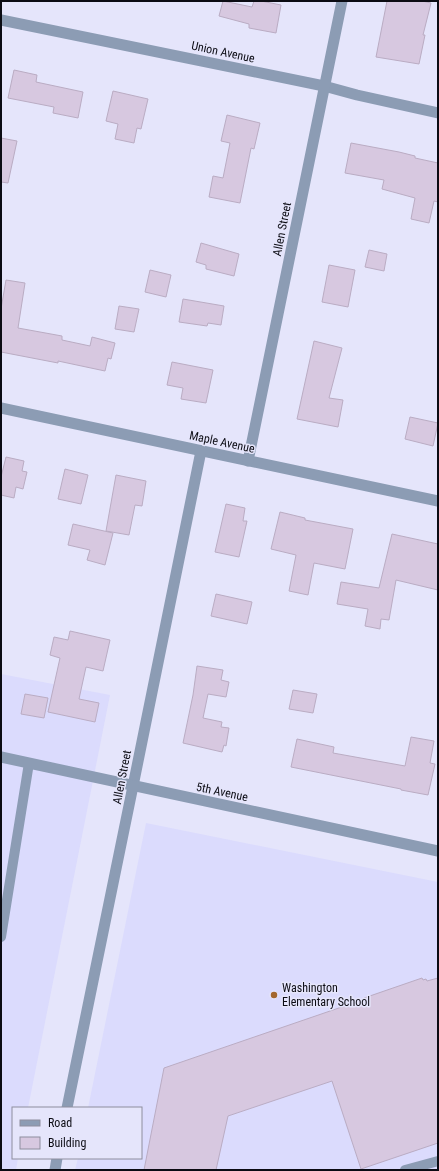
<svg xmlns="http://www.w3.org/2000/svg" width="439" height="1171" viewBox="0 0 439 1171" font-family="'Roboto Condensed',sans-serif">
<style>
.built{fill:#dbdbfd}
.building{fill:#d7c8e0;stroke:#baacc3}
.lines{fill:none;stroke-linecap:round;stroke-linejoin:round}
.service{stroke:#8c9cb4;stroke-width:10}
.minor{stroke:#8c9cb4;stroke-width:11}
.tertiary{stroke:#8c9cb4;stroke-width:11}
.poi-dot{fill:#a4672c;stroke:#e5e5fb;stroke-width:1.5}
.labels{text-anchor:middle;stroke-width:3;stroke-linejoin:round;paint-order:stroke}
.street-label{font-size:12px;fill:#0b0b13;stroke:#e5e5fb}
.poi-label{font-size:12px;fill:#0b0b13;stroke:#e5e5fb;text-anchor:start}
</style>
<rect width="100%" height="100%" fill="#e5e5fb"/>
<!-- built -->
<g class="built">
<path d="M 1,674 L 110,695 L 28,1108 L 13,1108 L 13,1158 L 18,1158 L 16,1170 L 1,1170 Z"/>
<path d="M 146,823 L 438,882 L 438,1170 L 75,1170 L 78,1158 L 141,1158 L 141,1108 L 88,1108 Z"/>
</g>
<!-- building -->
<g class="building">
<path d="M 223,1 L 252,7 L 254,1 L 261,1 L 281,5 L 276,33 L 249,28 L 249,24 L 219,16 Z"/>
<path d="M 387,1 L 422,1 L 431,3 L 423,35 L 425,35 L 419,64 L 376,57 Z"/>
<path d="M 14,70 L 37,75 L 36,82 L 83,92 L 78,118 L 53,113 L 54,107 L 8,98 Z"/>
<path d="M 113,91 L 148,99 L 141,129 L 137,128 L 134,143 L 115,139 L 118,124 L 106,121 Z"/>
<path d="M 227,115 L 260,123 L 254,149 L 251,148 L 240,203 L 209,197 L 213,176 L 223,178 L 230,143 L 221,141 Z"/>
<path d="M 1,138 L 17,141 L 8,183 L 1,182 Z"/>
<path d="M 351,143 L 399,152 L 415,156 L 415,158 L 438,163 L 438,202 L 434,201 L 429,223 L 411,219 L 415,198 L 382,189 L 384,180 L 345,173 Z"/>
<path d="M 201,243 L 239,254 L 234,276 L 206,269 L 206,265 L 196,262 Z"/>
<path d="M 369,250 L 387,254 L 384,271 L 365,267 Z"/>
<path d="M 329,265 L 355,270 L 348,307 L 322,302 Z"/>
<path d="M 150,270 L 171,275 L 166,297 L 145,292 Z"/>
<path d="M 6,280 L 25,283 L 18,328 L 62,336 L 62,340 L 90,346 L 92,337 L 115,343 L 111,359 L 108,358 L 105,371 L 58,361 L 58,363 L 1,352 L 1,309 Z"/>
<path d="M 183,299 L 224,306 L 221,325 L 208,323 L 207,326 L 179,322 Z"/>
<path d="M 119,306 L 139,309 L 134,332 L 115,329 Z"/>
<path d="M 314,341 L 342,348 L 329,398 L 343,400 L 338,427 L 297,419 Z"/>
<path d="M 172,362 L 213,370 L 206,403 L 181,399 L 183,388 L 167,385 Z"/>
<path d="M 410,417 L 438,423 L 433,446 L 405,439 Z"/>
<path d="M 6,457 L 24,461 L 22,471 L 27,472 L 23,489 L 16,487 L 14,498 L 1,495 L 1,477 Z"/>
<path d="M 65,469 L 88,475 L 81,504 L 58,499 Z"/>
<path d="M 116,475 L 146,481 L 142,506 L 135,505 L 129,535 L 106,531 Z"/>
<path d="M 226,504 L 245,508 L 243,521 L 247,521 L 239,557 L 215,552 Z"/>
<path d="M 280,512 L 305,518 L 305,520 L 353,529 L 345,569 L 314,563 L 308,595 L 289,591 L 296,555 L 271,549 Z"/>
<path d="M 73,524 L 113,533 L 105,565 L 87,560 L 90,550 L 68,545 Z"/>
<path d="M 392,534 L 438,544 L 438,590 L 396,580 L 389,620 L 381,619 L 380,629 L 365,626 L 368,609 L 337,604 L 341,582 L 379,588 Z"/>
<path d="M 216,594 L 252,602 L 247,624 L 211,616 Z"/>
<path d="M 70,631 L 110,640 L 103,671 L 86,667 L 79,699 L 99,703 L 95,722 L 48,712 L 60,658 L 50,655 L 54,637 L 68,640 Z"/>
<path d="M 197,666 L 223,670 L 221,680 L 229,682 L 226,697 L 208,694 L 203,718 L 222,722 L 221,727 L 229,728 L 226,746 L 224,745 L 222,752 L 183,743 L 193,695 Z"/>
<path d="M 293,690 L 317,694 L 313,713 L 289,709 Z"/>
<path d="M 25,694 L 48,698 L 44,718 L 21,714 Z"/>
<path d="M 411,737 L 434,741 L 430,763 L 435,764 L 428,795 L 401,790 L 401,789 L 291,767 L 297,739 L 334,747 L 333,753 L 405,766 Z"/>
<path d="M 422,978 L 423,980 L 426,979 L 427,981 L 438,978 L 438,1143 L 361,1169 L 332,1081 L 228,1116 L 216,1170 L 144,1170 L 164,1068 L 365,999 L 364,998 Z"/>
</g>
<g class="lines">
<!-- service -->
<g class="service">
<path d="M 1,937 L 29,763"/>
<path d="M 405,1170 L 438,1161"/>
</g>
<!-- minor -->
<g class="minor">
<path d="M 1,20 L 324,86 L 357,95 L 438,113"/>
<path d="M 1,408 L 438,501"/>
<path d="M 248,461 L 342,1"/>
<path d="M 133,786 L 201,451"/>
</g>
<!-- tertiary -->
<g class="tertiary">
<path d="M 1,757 L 438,851"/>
<path d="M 67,1108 L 133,786"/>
<path d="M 55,1170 L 57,1158"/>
</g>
</g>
<!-- markers -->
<circle class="poi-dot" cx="274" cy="995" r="4"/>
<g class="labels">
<!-- street labels -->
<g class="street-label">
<text transform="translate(223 52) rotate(12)" y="4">Union Avenue</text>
<text transform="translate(282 229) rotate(-79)" y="4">Allen Street</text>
<text transform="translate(222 442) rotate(12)" y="4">Maple Avenue</text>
<text transform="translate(122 777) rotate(-79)" y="4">Allen Street</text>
<text transform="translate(222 792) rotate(12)" y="4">5th Avenue</text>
</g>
<!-- poi labels -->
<g class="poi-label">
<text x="282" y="992">Washington<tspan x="282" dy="14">Elementary School</tspan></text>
</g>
</g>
<!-- border -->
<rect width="439" height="1171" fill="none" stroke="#0b0b13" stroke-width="4"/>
<!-- legend -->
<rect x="12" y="1107" width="130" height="52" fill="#e5e5fb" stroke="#8e8e9e"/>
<rect x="20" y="1120" width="20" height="6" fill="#8c9cb4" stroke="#8e8e9e"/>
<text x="48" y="1127" font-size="12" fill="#0b0b13">Road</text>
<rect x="20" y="1137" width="20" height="12" fill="#d7c8e0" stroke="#8e8e9e"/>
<text x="48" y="1147" font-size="12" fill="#0b0b13">Building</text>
</svg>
